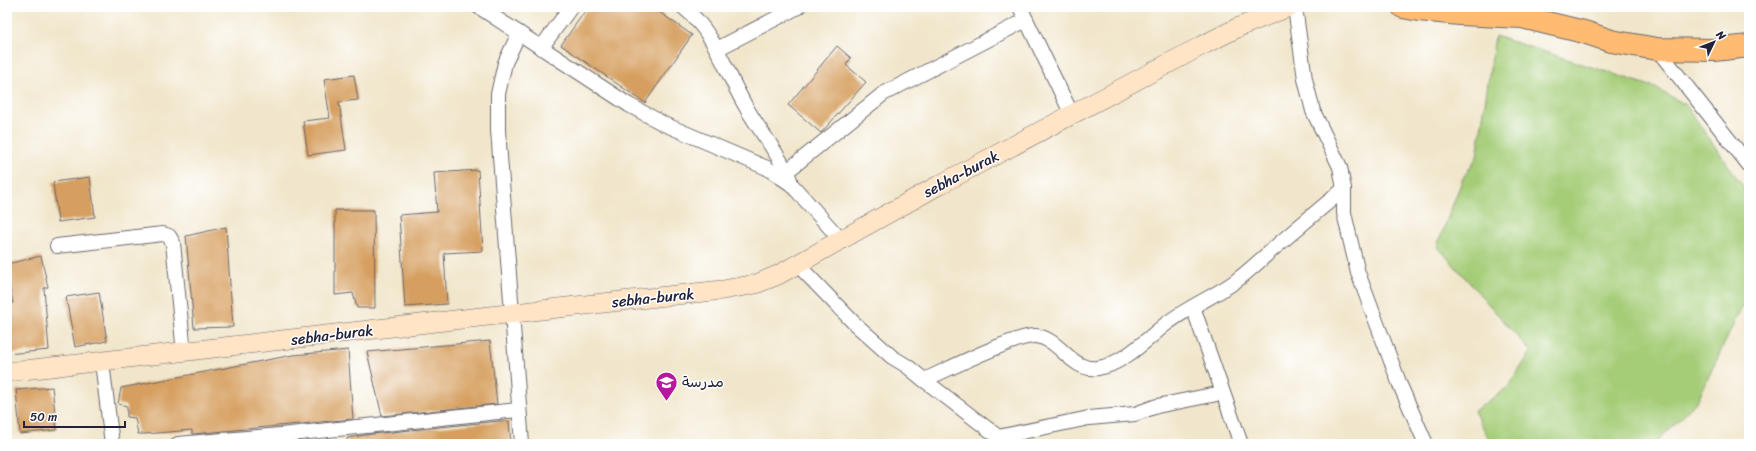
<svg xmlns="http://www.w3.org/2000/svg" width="1756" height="451" viewBox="0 0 1756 451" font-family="Sriracha,'Playpen Sans Arabic',sans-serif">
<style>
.green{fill:#a5cd78;stroke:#64785a}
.building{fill:#d69f5e}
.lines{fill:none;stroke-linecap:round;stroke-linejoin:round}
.minor-casing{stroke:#6a676d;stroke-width:16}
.secondary-casing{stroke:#6a676d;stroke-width:20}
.trunk-casing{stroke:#6a676d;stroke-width:24}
.minor{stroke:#fff;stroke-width:14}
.secondary{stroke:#ffe4c6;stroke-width:19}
.trunk{stroke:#ffbb71;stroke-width:22}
.labels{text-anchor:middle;stroke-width:3;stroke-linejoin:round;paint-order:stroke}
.street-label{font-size:15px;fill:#22223b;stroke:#fff}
.poi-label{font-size:15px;fill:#22223b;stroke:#fff;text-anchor:start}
</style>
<rect width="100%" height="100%" fill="#fff"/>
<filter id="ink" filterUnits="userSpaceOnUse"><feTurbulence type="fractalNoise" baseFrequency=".025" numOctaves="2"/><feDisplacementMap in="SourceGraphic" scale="8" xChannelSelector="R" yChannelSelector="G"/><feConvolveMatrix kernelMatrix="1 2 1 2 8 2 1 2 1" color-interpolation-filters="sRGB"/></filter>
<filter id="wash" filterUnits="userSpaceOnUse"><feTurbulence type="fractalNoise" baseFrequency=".012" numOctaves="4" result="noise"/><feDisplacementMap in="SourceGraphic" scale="16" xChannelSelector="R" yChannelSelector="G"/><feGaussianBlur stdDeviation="0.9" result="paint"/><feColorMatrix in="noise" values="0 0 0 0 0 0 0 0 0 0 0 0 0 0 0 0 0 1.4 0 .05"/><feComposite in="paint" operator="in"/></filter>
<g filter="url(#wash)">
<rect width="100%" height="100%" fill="#f1e6cb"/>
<!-- green -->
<path class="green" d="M 1495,36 L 1654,87 L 1686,105 L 1749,195 L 1749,292 L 1697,401 L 1655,444 L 1492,444 L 1474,411 L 1508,387 L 1531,352 L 1437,246 L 1463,178 L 1477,157 Z"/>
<g id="blocks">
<!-- building -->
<g class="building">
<path d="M 588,7 L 652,7 L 692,35 L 645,103 L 561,45 Z"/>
<path d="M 837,46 L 851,58 L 846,65 L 866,82 L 821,133 L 788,105 Z"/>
<path d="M 354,75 L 358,100 L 339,102 L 346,150 L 308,155 L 303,121 L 330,118 L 324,79 Z"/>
<path d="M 478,170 L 483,251 L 444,253 L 447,304 L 405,307 L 399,215 L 437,212 L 434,173 Z"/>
<path d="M 90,177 L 95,217 L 58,222 L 53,182 Z"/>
<path d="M 335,210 L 374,210 L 375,308 L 357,308 L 353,293 L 335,295 Z"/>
<path d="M 226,227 L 233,327 L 194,328 L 186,236 Z"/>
<path d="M 41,256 L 48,287 L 44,288 L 49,350 L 7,354 L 7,304 L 13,303 L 7,273 L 7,264 Z"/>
<path d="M 99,292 L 107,341 L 75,347 L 66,297 Z"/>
<path d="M 490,341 L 497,404 L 382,416 L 367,352 Z"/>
<path d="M 348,350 L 353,419 L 192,434 L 192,430 L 145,434 L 138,434 L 135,418 L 127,417 L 127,406 L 118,404 L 121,388 L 293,355 Z"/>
<path d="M 52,387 L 57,430 L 20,434 L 16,390 Z"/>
<path d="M 499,421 L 509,421 L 511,444 L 348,444 L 347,438 L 372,434 Z"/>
</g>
</g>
</g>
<g filter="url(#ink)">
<use href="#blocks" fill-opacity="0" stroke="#6a676d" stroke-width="1"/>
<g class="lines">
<defs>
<g id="minor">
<path d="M 479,7 L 629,105 L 664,124 L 767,168 L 791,184 L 840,239"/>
<path d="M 683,7 C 715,32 726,73 746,107 C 760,132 779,153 790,180"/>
<path d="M 1020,7 L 1072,115"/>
<path d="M 1295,7 L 1305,79 L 1313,111 L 1340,167 L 1344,189 L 1344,213 L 1358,273 L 1400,385 L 1426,444"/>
<path d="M 519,33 L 505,63 L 498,94 L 498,130 L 522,444"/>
<path d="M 541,48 L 571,7"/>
<path d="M 717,49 L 798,7"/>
<path d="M 1657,49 L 1749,165"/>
<path d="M 786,172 L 883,94 L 1026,20"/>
<path d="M 57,246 L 163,234 L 169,236 L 173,243 L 184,353"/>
<path d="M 798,265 L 854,323 L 892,357 L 907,366 L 924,380 C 945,371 1017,334 1036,336 C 1061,339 1071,372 1098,368 C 1122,365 1148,338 1166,324 C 1187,308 1211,298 1233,283 C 1247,273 1259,261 1272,250 C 1296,229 1320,209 1344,189"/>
<path d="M 1193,307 L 1241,444"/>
<path d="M 102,362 L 112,444"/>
<path d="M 924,380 L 1005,442"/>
<path d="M 998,437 L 1089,418 L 1135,414 L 1157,406 L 1222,393"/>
<path d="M 178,444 L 281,435 L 518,410"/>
</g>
<path id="secondary" d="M 7,372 C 246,345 484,315 723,290 L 756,284 L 778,275 L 939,185 L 1205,44 L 1239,27 L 1289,7"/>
<path id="trunk" d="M 1403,7 L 1419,10 L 1460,14 L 1522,17 L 1584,32 L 1611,41 L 1657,49 L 1714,50 L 1749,46"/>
</defs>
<!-- minor casing -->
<use href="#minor" class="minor-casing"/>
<!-- secondary casing -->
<use href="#secondary" class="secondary-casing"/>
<!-- trunk casing -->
<use href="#trunk" class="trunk-casing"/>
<!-- minor -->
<use href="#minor" class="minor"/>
<!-- secondary -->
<use href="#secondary" class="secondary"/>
<!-- trunk -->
<use href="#trunk" class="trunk"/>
</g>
</g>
<!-- icons -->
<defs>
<symbol id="school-pin" viewBox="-11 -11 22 30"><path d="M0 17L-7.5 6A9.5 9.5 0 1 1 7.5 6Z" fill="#b5179e" stroke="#fff"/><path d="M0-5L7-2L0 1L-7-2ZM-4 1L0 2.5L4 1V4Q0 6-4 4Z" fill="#fff"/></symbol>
</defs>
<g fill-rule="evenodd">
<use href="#school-pin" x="654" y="370" width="25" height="34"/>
</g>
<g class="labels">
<!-- street labels -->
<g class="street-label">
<text transform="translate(961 174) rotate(-28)" y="5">sebha-burak</text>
<text transform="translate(653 298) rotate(-6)" y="5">sebha-burak</text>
<text transform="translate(332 335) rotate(-7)" y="5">sebha-burak</text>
</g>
<!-- poi labels -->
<g class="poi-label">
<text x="682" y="387">مدرسة</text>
</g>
</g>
<!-- margin -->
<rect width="1756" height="451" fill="none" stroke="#fff" stroke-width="24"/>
<!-- north arrow -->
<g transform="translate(1714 42) rotate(47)" stroke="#ffffff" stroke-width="3" paint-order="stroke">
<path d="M0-3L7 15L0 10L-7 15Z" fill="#22223b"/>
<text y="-6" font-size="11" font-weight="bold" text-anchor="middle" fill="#22223b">N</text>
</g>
<!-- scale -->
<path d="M24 421v6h101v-6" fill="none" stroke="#22223b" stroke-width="2"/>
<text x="30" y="421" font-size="12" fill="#22223b" stroke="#ffffff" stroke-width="3" paint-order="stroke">50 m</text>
</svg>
